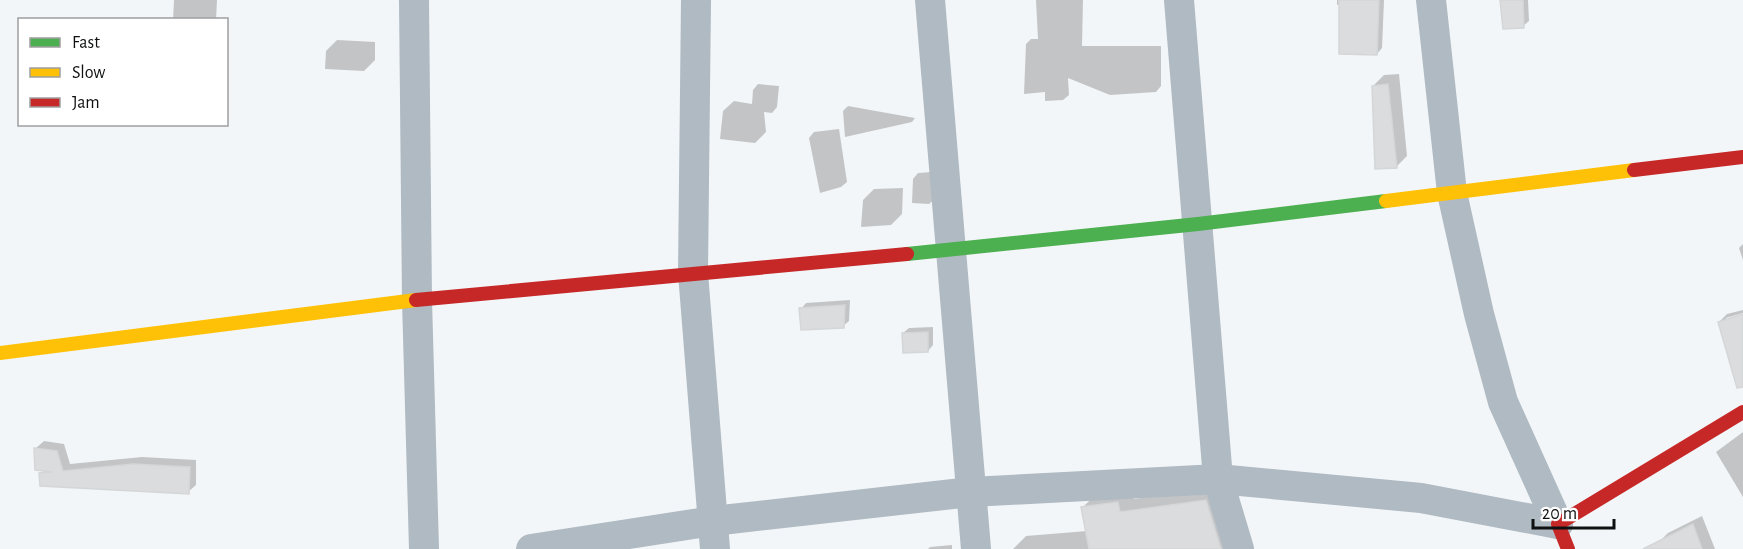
<svg xmlns="http://www.w3.org/2000/svg" width="1743" height="549" viewBox="0 0 1743 549" font-family="'Alegreya Sans',sans-serif">
<style>
.shadow{fill:#0003}
.building{fill:#dadcdd;stroke:#d4d6d8;stroke-width:1.5}
.lines{fill:none;stroke-linecap:round;stroke-linejoin:round}
.street{stroke:#afbac2;stroke-width:30}
.fast{stroke:#4caf50;stroke-width:14}
.slow{stroke:#ffc107;stroke-width:14}
.jam{stroke:#c62828;stroke-width:14}
</style>
<rect width="100%" height="100%" fill="#f3f6f8"/>
<!-- shadow -->
<g class="shadow">
<path d="M 174,0 L 217,0 L 216,20 L 173,20 Z"/>
<path d="M 1036,0 L 1083,0 L 1082,46 L 1161,46 L 1161,86 L 1156,92 L 1110,95 L 1068,78 L 1069,95 L 1063,100 L 1045,101 L 1045,92 L 1024,94 L 1026,44 L 1031,39 L 1038,39 Z"/>
<path d="M 1337,0 L 1384,0 L 1382,48 L 1377,54 L 1340,4 L 1337,5 Z"/>
<path d="M 1502,0 L 1528,0 L 1529,21 L 1523,26 Z"/>
<path d="M 337,40 L 375,42 L 375,60 L 364,71 L 325,69 L 326,51 Z"/>
<path d="M 1399,74 L 1407,156 L 1396,167 L 1373,86 L 1384,75 Z"/>
<path d="M 758,84 L 779,86 L 777,107 L 772,113 L 764,112 L 766,132 L 755,143 L 720,139 L 723,111 L 734,101 L 752,104 L 753,90 Z"/>
<path d="M 848,106 L 915,118 L 912,122 L 845,137 L 843,111 Z"/>
<path d="M 839,129 L 847,182 L 841,187 L 820,193 L 809,138 L 814,132 Z"/>
<path d="M 932,172 L 935,199 L 929,204 L 912,203 L 913,179 L 918,173 Z"/>
<path d="M 903,188 L 902,214 L 891,225 L 861,227 L 863,200 L 874,189 Z"/>
<path d="M 1743,244 L 1743,260 L 1739,248 Z"/>
<path d="M 850,300 L 849,321 L 843,326 L 801,309 L 806,303 Z"/>
<path d="M 1743,310 L 1743,313 L 1726,318 L 1726,321 L 1743,316 L 1743,345 L 1719,322 L 1727,314 Z"/>
<path d="M 933,327 L 933,345 L 928,351 L 903,333 L 909,328 Z"/>
<path d="M 1743,432 L 1743,497 L 1716,452 Z"/>
<path d="M 44,441 L 64,444 L 70,464 L 142,457 L 196,460 L 196,485 L 188,492 L 41,474 L 45,470 L 36,448 Z"/>
<path d="M 1220,487 L 1236,549 L 1013,549 L 1026,536 L 1087,531 L 1083,507 L 1096,494 L 1132,488 L 1134,499 Z"/>
<path d="M 1702,516 L 1715,549 L 1662,549 L 1659,542 L 1668,533 Z"/>
<path d="M 952,545 L 952,549 L 928,549 L 930,547 Z"/>
</g>
<!-- building -->
<g class="building">
<path d="M 1339,0 L 1379,0 L 1377,55 L 1339,54 Z"/>
<path d="M 1500,0 L 1523,0 L 1524,28 L 1503,29 Z"/>
<path d="M 1388,84 L 1397,168 L 1375,169 L 1372,86 Z"/>
<path d="M 845,305 L 844,328 L 801,330 L 799,308 Z"/>
<path d="M 1743,314 L 1743,387 L 1737,388 L 1718,322 Z"/>
<path d="M 928,332 L 928,352 L 903,353 L 902,333 Z"/>
<path d="M 34,448 L 57,451 L 63,471 L 133,464 L 190,467 L 189,494 L 40,486 L 39,473 L 53,472 L 35,470 Z"/>
<path d="M 1206,500 L 1221,549 L 1089,549 L 1081,507 L 1118,502 L 1120,512 Z"/>
<path d="M 1693,524 L 1702,549 L 1643,549 Z"/>
</g>
<g class="lines">
<!-- street -->
<g class="street">
<path d="M 414,0 L 417,300 L 424,549"/>
<path d="M 696,0 L 693,273 L 715,549"/>
<path d="M 930,0 L 976,549"/>
<path d="M 1179,0 L 1218,479 L 1239,549"/>
<path d="M 1431,0 L 1452,193 L 1479,314 L 1503,402 L 1558,524"/>
<path d="M 531,549 L 713,521 L 971,492 L 1218,479 L 1421,498 L 1558,524"/>
</g>
<!-- fast -->
<path class="fast" d="M 907,254 L 1198,224 L 1386,201"/>
<!-- slow -->
<g class="slow">
<path d="M 1386,201 L 1634,170"/>
<path d="M 0,353 L 416,300"/>
</g>
<!-- jam -->
<g class="jam">
<path d="M 1634,170 L 1743,157"/>
<path d="M 416,300 L 907,254"/>
<path d="M 1568,549 L 1558,524 L 1743,412"/>
</g>
</g>
<!-- legend -->
<rect x="18" y="18" width="210" height="108" fill="#ffffff" stroke="#9f9fa0" stroke-width="1.5"/>
<rect x="30" y="38" width="30" height="9" fill="#4caf50" stroke="#9f9fa0" stroke-width="1.5"/>
<text x="72" y="48" font-size="18" fill="#0f1011">Fast</text>
<rect x="30" y="68" width="30" height="9" fill="#ffc107" stroke="#9f9fa0" stroke-width="1.5"/>
<text x="72" y="78" font-size="18" fill="#0f1011">Slow</text>
<rect x="30" y="98" width="30" height="9" fill="#c62828" stroke="#9f9fa0" stroke-width="1.5"/>
<text x="72" y="108" font-size="18" fill="#0f1011">Jam</text>
<!-- scale -->
<path d="M1533 519v9h81v-9" fill="none" stroke="#0f1011" stroke-width="3"/>
<text x="1542" y="519" font-size="18" fill="#0f1011" stroke="#ffffff" stroke-width="4.5" paint-order="stroke">20 m</text>
</svg>
